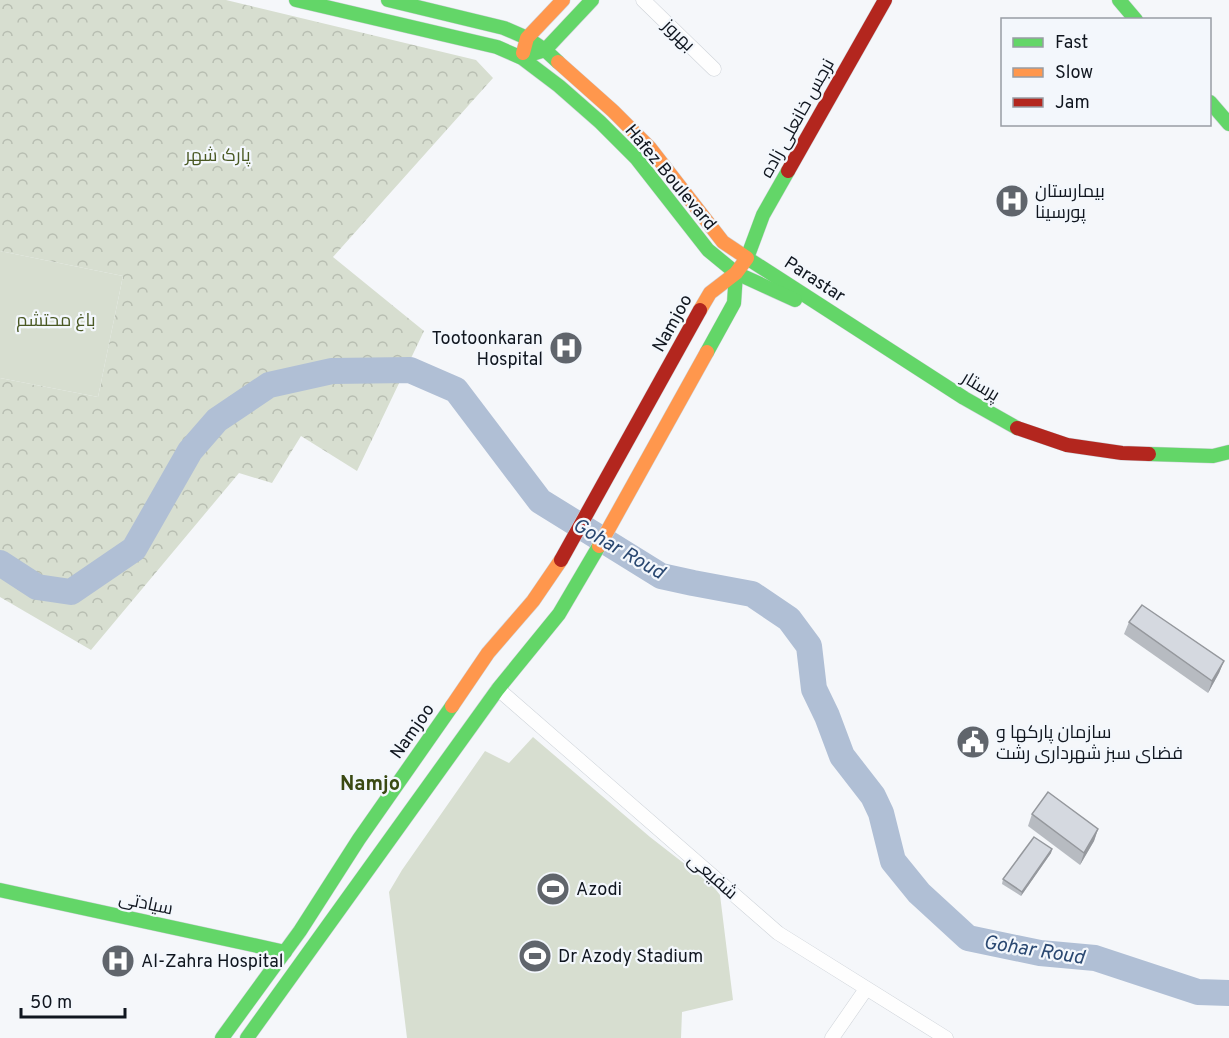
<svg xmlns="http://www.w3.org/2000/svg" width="1229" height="1038" viewBox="0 0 1229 1038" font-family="Overpass,Cairo,sans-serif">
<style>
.park{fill:url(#park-crowns)}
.garden{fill:#d7ded0}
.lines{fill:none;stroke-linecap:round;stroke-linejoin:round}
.river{stroke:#b0bfd5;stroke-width:26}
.street-casing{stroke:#ced3d9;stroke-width:15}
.fast-casing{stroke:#ced3d9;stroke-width:15}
.slow-casing{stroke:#ced3d9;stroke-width:15}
.jam-casing{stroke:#ced3d9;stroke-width:15}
.street{stroke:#fefefe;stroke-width:14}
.fast{stroke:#63d668;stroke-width:14}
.slow{stroke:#ff974d;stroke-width:14}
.jam{stroke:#b3261e;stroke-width:14}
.wall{fill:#b7bbc1}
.shaded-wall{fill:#95989d}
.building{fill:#d5d9e0;stroke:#95989d;stroke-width:1.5}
.labels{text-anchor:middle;stroke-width:4.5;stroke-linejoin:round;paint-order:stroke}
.street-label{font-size:18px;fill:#10161f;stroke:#f3f7fc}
.park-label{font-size:18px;fill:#4a5924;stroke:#f3f7fc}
.poi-label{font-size:18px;fill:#10161f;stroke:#f3f7fc;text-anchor:start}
.water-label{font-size:20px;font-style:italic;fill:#2a4871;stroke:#f3f7fc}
.neighbourhood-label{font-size:20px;font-weight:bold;fill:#3a4912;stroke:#f3f7fc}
</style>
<defs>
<pattern id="park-crowns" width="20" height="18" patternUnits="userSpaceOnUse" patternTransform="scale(1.5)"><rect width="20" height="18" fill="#d7ded0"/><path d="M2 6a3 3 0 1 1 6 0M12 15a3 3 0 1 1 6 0" fill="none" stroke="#b8beb2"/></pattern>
</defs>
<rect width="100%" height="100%" fill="#f5f7fa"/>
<!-- park -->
<path class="park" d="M 0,0 L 226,0 L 476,60 L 493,78 L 333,257 L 424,331 L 357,471 L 301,436 L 272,483 L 239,473 L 91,650 L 0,597 L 0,378 L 98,397 L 123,276 L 0,251 Z"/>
<!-- garden -->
<g class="garden">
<path d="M 0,251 L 123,276 L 98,397 L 0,378 Z"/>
<path d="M 533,737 L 650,837 L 713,886 L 720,895 L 733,1000 L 682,1012 L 681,1038 L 407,1038 L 389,892 L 402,870 L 485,751 L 509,763 Z"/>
</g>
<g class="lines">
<!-- river -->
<path class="river" d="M 0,563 L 37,587 L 71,592 L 134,549 L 190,451 L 217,420 L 269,385 L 332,371 L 410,370 L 456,390 L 540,501 L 661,576 L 693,583 L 752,594 L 789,619 L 809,646 L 814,689 L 827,716 L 842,756 L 873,796 L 881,813 L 893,861 L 919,893 L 968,938 L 1040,953 L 1095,958 L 1198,992 L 1229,993"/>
<defs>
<g id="street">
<path d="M 643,0 L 714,69"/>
<path d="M 498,689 L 778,933 L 946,1038"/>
<path d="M 832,1038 L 866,989"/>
</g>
<g id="fast">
<path d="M 296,0 L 497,47 L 522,58 L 559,86 L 600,122 L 636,158 L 708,250 L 736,273"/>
<path d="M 388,0 L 504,28 L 527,38 L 545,50 L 558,62"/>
<path d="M 1119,0 L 1136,20"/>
<path d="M 532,54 L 545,50 L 592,0"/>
<path d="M 1210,102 L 1229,124"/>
<path d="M 788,171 L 763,215 L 747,258 L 964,398 L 1017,428"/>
<path d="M 736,273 L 795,300"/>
<path d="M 707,352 L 734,303 L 736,273"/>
<path d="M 1149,454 L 1213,456 L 1229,452"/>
<path d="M 0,890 L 285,952"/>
<path d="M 222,1038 L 300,931 L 359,839 L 452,706"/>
<path d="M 247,1038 L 498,689 L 559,614 L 599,546"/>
</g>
<g id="slow">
<path d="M 523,53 L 527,38 L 563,0"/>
<path d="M 558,62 L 613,111 L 650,148 L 723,242 L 747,258 L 736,273 L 710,293 L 700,310"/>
<path d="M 599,546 L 707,352"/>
<path d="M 452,706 L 488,653 L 533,601 L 561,560"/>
</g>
<g id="jam">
<path d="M 788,171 L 885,0"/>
<path d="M 1017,428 L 1067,445 L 1122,453 L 1149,454"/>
<path d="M 561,560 L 700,310"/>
</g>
</defs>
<!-- street casing -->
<use href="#street" class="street-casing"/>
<!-- fast casing -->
<use href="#fast" class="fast-casing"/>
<!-- slow casing -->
<use href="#slow" class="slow-casing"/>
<!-- jam casing -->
<use href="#jam" class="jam-casing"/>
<!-- street -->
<use href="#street" class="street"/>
<!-- fast -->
<use href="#fast" class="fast"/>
<!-- slow -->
<use href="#slow" class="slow"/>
<!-- jam -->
<use href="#jam" class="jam"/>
</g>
<!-- wall -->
<g class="wall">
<path d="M 1129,622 L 1224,661 L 1219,673 L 1208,693 L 1124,634 Z"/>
<path d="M 1032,814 L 1098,829 L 1094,841 L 1080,865 L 1028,826 Z"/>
<path d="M 1052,849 L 1051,853 L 1021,896 L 1002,884 L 1003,879 Z"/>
</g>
<!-- shaded-wall -->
<g class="shaded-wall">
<path d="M 1224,661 L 1219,673 L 1208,693 L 1212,681 Z"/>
<path d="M 1098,829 L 1094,841 L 1080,865 L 1084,853 Z"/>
<path d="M 1052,849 L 1051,853 L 1021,896 L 1022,892 Z"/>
</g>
<!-- building -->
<g class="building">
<path d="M 1142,605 L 1224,661 L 1212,681 L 1129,622 Z"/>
<path d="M 1048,792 L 1098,829 L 1084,853 L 1032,814 Z"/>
<path d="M 1034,837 L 1052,849 L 1022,892 L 1003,879 Z"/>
</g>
<!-- icons -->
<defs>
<symbol id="hospital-disc" viewBox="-11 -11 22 22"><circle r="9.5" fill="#60656c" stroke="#f3f7fc"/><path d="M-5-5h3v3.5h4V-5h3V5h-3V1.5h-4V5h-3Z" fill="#fff"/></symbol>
<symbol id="civic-disc" viewBox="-11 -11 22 22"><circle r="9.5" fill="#60656c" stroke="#f3f7fc"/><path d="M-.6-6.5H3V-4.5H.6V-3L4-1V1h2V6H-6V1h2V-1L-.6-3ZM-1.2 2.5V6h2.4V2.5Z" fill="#fff"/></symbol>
<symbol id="stadium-disc" viewBox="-11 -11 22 22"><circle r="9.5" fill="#60656c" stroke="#f3f7fc"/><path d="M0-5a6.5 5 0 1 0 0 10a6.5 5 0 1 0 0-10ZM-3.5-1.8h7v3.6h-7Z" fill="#fff"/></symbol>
</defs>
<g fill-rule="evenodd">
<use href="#hospital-disc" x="993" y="182" width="38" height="38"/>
<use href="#hospital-disc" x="547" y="329" width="38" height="38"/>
<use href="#civic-disc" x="954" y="723" width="38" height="38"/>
<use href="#stadium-disc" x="534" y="870" width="38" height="38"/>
<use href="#stadium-disc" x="516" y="937" width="38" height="38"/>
<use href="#hospital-disc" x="99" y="942" width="38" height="38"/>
</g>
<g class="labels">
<!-- street labels -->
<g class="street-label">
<text transform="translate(679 35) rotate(44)" y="6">بهروز</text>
<text transform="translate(797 118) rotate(-61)" y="6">نرجس خانعلی زاده</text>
<text transform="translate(671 177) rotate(50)" y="6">Hafez Boulevard</text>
<text transform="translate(815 279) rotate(33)" y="6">Parastar</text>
<text transform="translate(672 323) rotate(-61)" y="6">Namjoo</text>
<text transform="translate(981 386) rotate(31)" y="6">پرستار</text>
<text transform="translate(412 731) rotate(-55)" y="6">Namjoo</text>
<text transform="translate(713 876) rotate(41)" y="6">شفیعی</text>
<text transform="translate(146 903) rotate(12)" y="6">سیادتی</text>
</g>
<!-- park labels -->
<g class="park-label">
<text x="218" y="161">پارک شهر</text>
<text x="56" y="326">باغ محتشم</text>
</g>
<!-- poi labels -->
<g class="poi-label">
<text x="1035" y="197">بیمارستان<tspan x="1035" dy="21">پورسینا</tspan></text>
<text x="543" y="344" text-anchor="end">Tootoonkaran<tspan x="543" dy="21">Hospital</tspan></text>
<text x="996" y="738">سازمان پارکها و<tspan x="996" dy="21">فضای سبز شهرداری رشت</tspan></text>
<text x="576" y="895">Azodi</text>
<text x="558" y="962">Dr Azody Stadium</text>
<text x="141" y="967">Al-Zahra Hospital</text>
</g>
<!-- water labels -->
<g class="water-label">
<text transform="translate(619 548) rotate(30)" y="7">Gohar Roud</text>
<text transform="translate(1034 949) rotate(9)" y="7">Gohar Roud</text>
</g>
<!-- neighbourhood labels -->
<g class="neighbourhood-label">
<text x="370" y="790">Namjo</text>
</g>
</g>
<!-- legend -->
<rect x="1001" y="18" width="210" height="108" fill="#f3f7fc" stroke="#989da4" stroke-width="1.5"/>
<rect x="1013" y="38" width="30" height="9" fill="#63d668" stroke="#989da4" stroke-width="1.5"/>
<text x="1055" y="48" font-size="18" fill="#10161f">Fast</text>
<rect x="1013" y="68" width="30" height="9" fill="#ff974d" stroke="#989da4" stroke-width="1.5"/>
<text x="1055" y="78" font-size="18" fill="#10161f">Slow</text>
<rect x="1013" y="98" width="30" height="9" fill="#b3261e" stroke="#989da4" stroke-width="1.5"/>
<text x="1055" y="108" font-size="18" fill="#10161f">Jam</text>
<!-- scale -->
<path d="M21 1008v9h104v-9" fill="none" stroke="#10161f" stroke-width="3"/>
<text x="30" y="1008" font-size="18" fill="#10161f" stroke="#f3f7fc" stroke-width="4.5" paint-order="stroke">50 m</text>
</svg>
